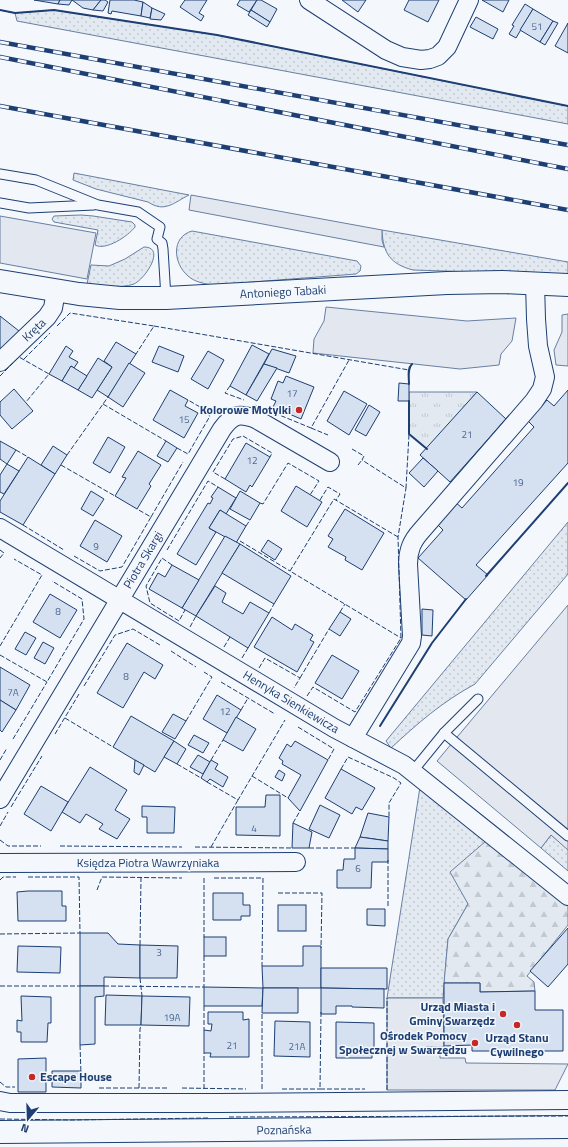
<svg xmlns="http://www.w3.org/2000/svg" width="568" height="1147" viewBox="0 0 568 1147" font-family="'Titillium Web',sans-serif">
<style>
.grass{fill:url(#grass-dots);stroke:#687fa3}
.forest{fill:url(#forest-firs);stroke:#687fa3}
.park{fill:url(#park-tufts);stroke:#687fa3}
.parking{fill:#e3e8f0;stroke:#687fa3}
.building{fill:#d5e0f0;stroke:#1d3f73}
.lines{fill:none;stroke-linecap:round;stroke-linejoin:round}
.lane-casing{stroke:#1d3f73;stroke-width:11}
.street-casing{stroke:#1d3f73;stroke-width:20}
.secondary-casing{stroke:#1d3f73;stroke-width:24}
.primary-casing{stroke:#1d3f73;stroke-width:24}
.lane{stroke:#f4f7fb;stroke-width:9}
.street{stroke:#f4f7fb;stroke-width:18}
.secondary{stroke:#f4f7fb;stroke-width:22}
.primary{stroke:#f4f7fb;stroke-width:22}
.rail-casing{stroke:#1d3f73;stroke-width:4.5}
.rail{stroke:#f4f7fb;stroke-width:3;stroke-dasharray:9;stroke-linecap:butt}
.fence{stroke:#1d3f73;stroke-width:1;stroke-dasharray:5 2;stroke-linecap:butt}
.wall{stroke:#1d3f73;stroke-width:2}
.poi-dot{fill:#c62828;stroke:#f4f7fb;stroke-width:1.5}
.labels{text-anchor:middle;stroke-width:3;stroke-linejoin:round;paint-order:stroke}
.number-label{font-size:10px;fill:#4b6792}
.street-label{font-size:12px;fill:#1d3f73;stroke:#f4f7fb}
.poi-label{font-size:12px;font-weight:bold;fill:#1d3f73;stroke:#f4f7fb;text-anchor:end}
</style>
<defs>
<pattern id="grass-dots" width="8" height="8" patternUnits="userSpaceOnUse"><rect width="8" height="8" fill="#e3e9f0"/><path d="M2 2h.1M6 6h.1" fill="none" stroke="#c2c9d1" stroke-width="1.8" stroke-linecap="round"/></pattern>
<pattern id="forest-firs" width="22" height="20" patternUnits="userSpaceOnUse"><rect width="22" height="20" fill="#e3e9f0"/><path d="M5 1l3.5 6h-7zM16 11l3.5 6h-7z" fill="#c2c9d1"/></pattern>
<pattern id="park-tufts" width="24" height="20" patternUnits="userSpaceOnUse"><rect width="24" height="20" fill="#e3e9f0"/><path d="M3 7l-1-3M5 7V3M7 7l1-3M15 17l-1-3M17 17v-4M19 17l1-3" fill="none" stroke="#c2c9d1"/></pattern>
</defs>
<rect width="100%" height="100%" fill="#f4f7fb"/>
<!-- grass -->
<g class="grass">
<path d="M 0,10 L 15,13 L 54,10 L 217,35 L 568,106 L 568,124 L 17,21 L 15,13 Z"/>
<path d="M 74,173 L 189,195 C 173,203 165,213 148,202 L 96,189 L 73,180 Z"/>
<path d="M 81,215 L 93,216 L 132,222 L 135,225 L 135,227 C 128,236 106,251 95,245 L 98,230 L 54,222 L 52,219 L 54,216 Z"/>
<path d="M 382,230 L 568,262 L 568,275 L 413,270 C 390,264 383,253 382,230 Z"/>
<path d="M 192,231 L 357,261 L 361,266 L 360,271 L 356,274 L 214,285 C 204,284 195,282 188,276 C 173,263 171,237 192,231 Z"/>
<path d="M 144,247 C 166,247 146,278 134,284 C 120,289 101,285 87,284 L 91,265 L 109,266 L 125,259 Z"/>
<path d="M 568,522 L 568,574 L 475,684 C 442,702 418,723 391,748 L 386,741 Z"/>
<path d="M 420,787 L 486,841 L 468,904 L 448,939 L 443,998 L 387,998 Z"/>
<path d="M 551,835 L 568,849 L 568,871 L 541,848 Z"/>
</g>
<!-- forest -->
<path class="forest" d="M 486,841 L 568,906 L 568,925 L 527,976 L 534,982 L 535,991 L 480,992 L 480,983 L 444,983 L 448,939 L 468,904 L 450,872 Z"/>
<!-- park -->
<path class="park" d="M 409,392 L 477,392 L 427,449 L 409,434 Z"/>
<!-- parking -->
<g class="parking">
<path d="M 191,195 L 382,230 L 382,240 L 384,247 L 189,210 Z"/>
<path d="M 0,216 L 96,233 L 87,279 L 0,263 Z"/>
<path d="M 326,307 L 467,321 L 516,318 L 512,341 L 501,354 L 499,365 L 460,369 L 313,353 L 314,339 L 324,321 Z"/>
<path d="M 568,314 L 568,366 L 556,365 L 554,350 L 562,332 L 562,315 Z"/>
<path d="M 568,605 L 568,850 L 551,835 L 541,848 L 437,761 Z"/>
<path d="M 387,998 L 443,998 L 444,1047 L 426,1047 L 426,1050 L 440,1050 L 440,1058 L 465,1058 L 466,1063 L 568,1064 L 555,1090 L 387,1090 Z"/>
</g>
<!-- building -->
<g class="building">
<path d="M 34,0 L 60,0 L 58,4 Z"/>
<path d="M 60,0 L 72,0 L 69,5 L 58,4 Z"/>
<path d="M 72,0 L 101,0 L 93,10 L 83,8 Z"/>
<path d="M 101,0 L 105,0 L 108,2 L 103,11 L 93,10 Z"/>
<path d="M 110,0 L 134,0 L 143,2 L 141,16 L 112,11 L 111,14 L 108,13 Z"/>
<path d="M 185,0 L 207,0 L 199,13 L 204,16 L 201,21 L 180,7 Z"/>
<path d="M 240,0 L 257,0 L 249,12 L 237,5 Z"/>
<path d="M 257,0 L 261,0 L 277,9 L 270,22 L 251,10 Z"/>
<path d="M 342,0 L 366,0 L 358,12 Z"/>
<path d="M 409,0 L 439,0 L 428,22 L 404,10 Z"/>
<path d="M 482,0 L 509,0 L 503,12 Z"/>
<path d="M 143,2 L 152,8 L 150,18 L 141,16 Z"/>
<path d="M 525,4 L 533,9 L 516,38 L 509,34 L 514,26 L 512,25 Z"/>
<path d="M 152,8 L 165,14 L 161,20 L 150,19 Z"/>
<path d="M 533,9 L 553,21 L 540,42 L 520,30 Z"/>
<path d="M 251,10 L 270,22 L 267,27 L 248,15 Z"/>
<path d="M 476,17 L 498,29 L 493,39 L 470,27 Z"/>
<path d="M 553,21 L 558,23 L 545,45 L 540,42 Z"/>
<path d="M 568,23 L 568,53 L 555,46 Z"/>
<path d="M 0,316 L 19,331 L 0,351 Z"/>
<path d="M 116,342 L 136,354 L 108,397 L 97,390 L 112,367 L 104,361 Z"/>
<path d="M 252,345 L 269,354 L 246,395 L 230,386 Z"/>
<path d="M 66,346 L 73,351 L 69,357 L 78,362 L 74,368 L 71,366 L 62,381 L 49,374 Z"/>
<path d="M 159,346 L 184,356 L 178,372 L 152,362 Z"/>
<path d="M 272,349 L 296,356 L 289,373 L 264,364 Z"/>
<path d="M 208,351 L 224,360 L 208,389 L 191,379 Z"/>
<path d="M 98,358 L 112,367 L 92,398 L 78,390 Z"/>
<path d="M 129,363 L 145,373 L 123,407 L 108,397 Z"/>
<path d="M 264,364 L 277,368 L 257,401 L 246,395 Z"/>
<path d="M 71,366 L 87,376 L 78,390 L 62,381 Z"/>
<path d="M 286,376 L 314,387 L 301,419 L 273,407 L 276,401 L 271,399 L 278,381 L 283,383 Z"/>
<path d="M 399,383 L 409,384 L 409,401 L 398,401 Z"/>
<path d="M 14,389 L 33,411 L 12,429 L 0,415 L 0,402 Z"/>
<path d="M 170,390 L 188,400 L 185,406 L 198,413 L 184,438 L 153,420 Z"/>
<path d="M 568,390 L 568,463 L 476,565 L 488,575 L 466,600 L 418,558 L 443,530 L 437,524 L 455,502 L 462,508 L 534,427 L 528,421 L 547,400 L 554,406 Z"/>
<path d="M 344,391 L 367,404 L 349,435 L 327,421 Z"/>
<path d="M 477,392 L 506,419 L 450,482 L 420,455 Z"/>
<path d="M 369,405 L 380,412 L 366,436 L 355,430 Z"/>
<path d="M 108,437 L 125,447 L 110,473 L 93,463 Z"/>
<path d="M 0,441 L 16,450 L 7,464 L 0,459 Z"/>
<path d="M 166,441 L 177,448 L 168,462 L 157,456 Z"/>
<path d="M 246,443 L 270,457 L 252,487 L 250,485 L 246,492 L 225,479 Z"/>
<path d="M 53,446 L 67,455 L 55,474 L 41,465 Z"/>
<path d="M 138,451 L 161,465 L 149,484 L 151,486 L 137,509 L 115,496 L 126,478 L 122,477 Z"/>
<path d="M 28,457 L 55,474 L 23,525 L 0,512 L 0,501 Z"/>
<path d="M 423,458 L 438,471 L 424,487 L 409,473 Z"/>
<path d="M 7,464 L 19,471 L 4,494 L 0,492 L 0,475 Z"/>
<path d="M 296,486 L 322,502 L 307,527 L 281,511 Z"/>
<path d="M 218,487 L 236,498 L 226,514 L 220,510 L 209,528 L 216,532 L 196,565 L 177,554 L 208,503 L 210,504 L 213,498 L 211,497 Z"/>
<path d="M 91,491 L 104,499 L 93,516 L 81,509 Z"/>
<path d="M 240,491 L 260,503 L 250,520 L 230,509 Z"/>
<path d="M 345,509 L 384,533 L 362,570 L 345,560 L 346,557 L 328,547 L 333,539 L 328,536 Z"/>
<path d="M 220,510 L 246,526 L 236,543 L 209,528 Z"/>
<path d="M 95,520 L 122,536 L 107,562 L 80,546 Z"/>
<path d="M 225,536 L 240,544 L 196,616 L 182,608 Z"/>
<path d="M 268,540 L 282,549 L 275,560 L 261,551 Z"/>
<path d="M 240,544 L 291,576 L 274,604 L 222,573 Z"/>
<path d="M 172,565 L 199,580 L 182,608 L 149,589 L 158,573 L 165,577 Z"/>
<path d="M 215,586 L 226,593 L 222,602 L 243,614 L 250,602 L 269,613 L 248,648 L 196,616 Z"/>
<path d="M 50,594 L 77,610 L 60,638 L 33,622 Z"/>
<path d="M 422,609 L 433,610 L 432,636 L 422,635 Z"/>
<path d="M 340,612 L 351,619 L 340,636 L 329,629 Z"/>
<path d="M 272,617 L 292,630 L 295,624 L 313,635 L 310,640 L 314,642 L 297,672 L 254,647 Z"/>
<path d="M 25,632 L 36,638 L 26,655 L 15,649 Z"/>
<path d="M 43,642 L 54,648 L 45,664 L 34,658 Z"/>
<path d="M 127,643 L 163,665 L 155,679 L 144,672 L 123,708 L 97,693 Z"/>
<path d="M 332,655 L 359,671 L 342,699 L 315,683 Z"/>
<path d="M 0,667 L 30,685 L 16,710 L 0,700 Z"/>
<path d="M 217,695 L 241,710 L 227,733 L 203,719 Z"/>
<path d="M 0,700 L 16,710 L 2,732 L 0,730 Z"/>
<path d="M 173,714 L 186,721 L 175,739 L 162,732 Z"/>
<path d="M 131,716 L 174,741 L 155,772 L 113,747 Z"/>
<path d="M 236,717 L 256,729 L 243,751 L 223,740 Z"/>
<path d="M 194,735 L 209,743 L 203,753 L 188,745 Z"/>
<path d="M 174,741 L 186,749 L 177,764 L 164,757 Z"/>
<path d="M 295,741 L 328,760 L 300,811 L 288,798 L 301,775 L 282,764 L 283,761 L 279,758 L 287,744 L 291,747 Z"/>
<path d="M 198,755 L 210,762 L 203,774 L 190,767 Z"/>
<path d="M 135,760 L 144,765 L 139,775 L 134,772 Z"/>
<path d="M 211,760 L 218,764 L 215,769 L 228,777 L 223,787 L 210,779 L 207,782 L 201,778 Z"/>
<path d="M 90,767 L 127,790 L 115,810 L 130,819 L 117,839 L 99,829 L 103,824 L 86,814 L 80,823 L 62,812 Z"/>
<path d="M 341,769 L 375,788 L 362,810 L 356,807 L 352,814 L 325,798 Z"/>
<path d="M 279,770 L 285,774 L 282,781 L 275,777 Z"/>
<path d="M 41,786 L 68,802 L 51,831 L 24,814 Z"/>
<path d="M 266,795 L 280,795 L 280,836 L 236,835 L 236,807 L 265,807 Z"/>
<path d="M 320,805 L 340,815 L 329,838 L 309,829 Z"/>
<path d="M 142,806 L 175,807 L 174,833 L 147,833 L 147,817 L 142,817 Z"/>
<path d="M 368,813 L 389,817 L 388,841 L 360,837 Z"/>
<path d="M 293,823 L 312,832 L 309,848 L 292,848 Z"/>
<path d="M 360,837 L 388,841 L 388,849 L 355,848 Z"/>
<path d="M 355,848 L 388,849 L 388,862 L 372,862 L 371,888 L 337,888 L 337,870 L 343,870 L 344,859 L 355,859 Z"/>
<path d="M 28,891 L 62,891 L 62,906 L 66,906 L 66,921 L 18,921 L 17,892 Z"/>
<path d="M 213,893 L 243,893 L 243,905 L 250,905 L 250,916 L 241,916 L 241,920 L 213,920 Z"/>
<rect x="278" y="905" width="28" height="26"/>
<path d="M 367,909 L 385,909 L 385,926 L 367,925 Z"/>
<path d="M 568,928 L 568,964 L 548,987 L 530,971 Z"/>
<path d="M 80,933 L 108,933 L 118,944 L 140,945 L 140,978 L 104,977 L 104,986 L 80,986 Z"/>
<rect x="204" y="937" width="22" height="19"/>
<path d="M 140,945 L 178,946 L 177,978 L 140,978 Z"/>
<path d="M 18,946 L 61,947 L 60,973 L 17,972 Z"/>
<path d="M 303,946 L 321,946 L 321,988 L 263,988 L 262,966 L 303,966 Z"/>
<path d="M 321,968 L 387,968 L 387,989 L 321,988 Z"/>
<path d="M 444,983 L 480,983 L 480,992 L 535,991 L 535,1010 L 563,1010 L 563,1051 L 472,1051 L 472,1045 L 444,1046 Z"/>
<path d="M 80,986 L 104,986 L 104,996 L 95,997 L 95,1044 L 80,1045 Z"/>
<path d="M 204,987 L 263,988 L 262,1006 L 204,1006 Z"/>
<path d="M 263,988 L 298,988 L 298,1013 L 262,1013 Z"/>
<path d="M 321,988 L 384,989 L 384,1008 L 352,1007 L 352,1006 L 336,1006 L 336,1014 L 321,1014 Z"/>
<path d="M 106,995 L 142,996 L 141,1025 L 105,1025 Z"/>
<path d="M 21,996 L 51,997 L 51,1023 L 48,1023 L 47,1042 L 21,1042 L 21,1032 L 17,1032 L 17,1020 L 22,1021 Z"/>
<path d="M 142,996 L 190,997 L 189,1026 L 141,1025 Z"/>
<path d="M 208,1012 L 243,1012 L 243,1020 L 249,1019 L 249,1057 L 210,1057 L 211,1053 L 204,1053 L 204,1030 L 211,1031 L 212,1024 L 208,1024 Z"/>
<path d="M 275,1021 L 310,1022 L 310,1057 L 274,1056 Z"/>
<path d="M 336,1022 L 374,1023 L 374,1049 L 372,1049 L 372,1058 L 336,1058 Z"/>
<path d="M 46,1058 L 46,1092 L 18,1092 L 18,1059 Z"/>
<path d="M 52,1071 L 81,1071 L 81,1088 L 52,1087 Z"/>
</g>
<g class="lines">
<defs>
<g id="lane">
<path d="M 0,174 L 36,180 L 98,205 L 138,212 L 160,227 L 157,239 L 162,243 L 163,249 L 166,298"/>
<path d="M 0,203 L 29,208 L 94,205"/>
<path d="M 444,733 L 568,836"/>
<path d="M 413,771 L 444,733 L 478,699"/>
</g>
<g id="street">
<path d="M 309,0 L 386,50 L 402,57 L 421,60 L 430,59 L 438,56 L 447,47 L 469,0"/>
<path d="M 0,362 L 47,317 L 53,308 L 56,291"/>
<path d="M 0,528 L 334,728 L 404,765 L 568,896"/>
<path d="M 353,738 L 411,643 L 412,636 L 408,564 C 408,550 412,541 421,531 L 534,401 L 542,389 L 545,377 L 538,346 L 536,319 L 535,283"/>
<path d="M 0,799 L 222,429 C 233,414 239,413 256,419 L 330,462"/>
<path d="M 0,863 L 296,862"/>
<path d="M 0,1101 L 10,1103 L 219,1103 L 568,1100"/>
</g>
<path id="secondary" d="M 0,281 L 79,294 L 120,298 L 166,298 L 447,283 L 502,282 L 568,285"/>
<path id="primary" d="M 0,1132 L 568,1127"/>
</defs>
<!-- lane casing -->
<use href="#lane" class="lane-casing"/>
<!-- street casing -->
<use href="#street" class="street-casing"/>
<!-- secondary casing -->
<use href="#secondary" class="secondary-casing"/>
<!-- primary casing -->
<use href="#primary" class="primary-casing"/>
<!-- lane -->
<use href="#lane" class="lane"/>
<!-- street -->
<use href="#street" class="street"/>
<!-- secondary -->
<use href="#secondary" class="secondary"/>
<!-- primary -->
<use href="#primary" class="primary"/>
<defs>
<g id="rail">
<path d="M 0,42 L 568,145"/>
<path d="M 0,57 L 568,169"/>
<path d="M 0,106 L 568,210"/>
</g>
</defs>
<!-- rail casing -->
<use href="#rail" class="rail-casing"/>
<!-- rail -->
<use href="#rail" class="rail"/>
<!-- fence -->
<g class="fence">
<path d="M 57,326 L 70,313 L 154,326 L 136,354"/>
<path d="M 154,326 L 409,370"/>
<path d="M 24,359 L 50,333"/>
<path d="M 0,376 L 19,357 L 49,374 L 26,402"/>
<path d="M 230,386 L 225,393 L 244,400"/>
<path d="M 103,404 L 166,441"/>
<path d="M 255,405 L 311,428 L 349,360"/>
<path d="M 311,428 L 328,435"/>
<path d="M 177,448 L 188,454 L 210,416 L 200,407 L 188,400"/>
<path d="M 352,449 L 364,456 L 362,460 L 406,488 L 409,434"/>
<path d="M 16,450 L 28,457"/>
<path d="M 67,455 L 108,397"/>
<path d="M 61,465 L 115,496"/>
<path d="M 358,465 L 362,460"/>
<path d="M 225,479 L 213,472 L 233,439 L 243,436 L 272,453 L 270,457"/>
<path d="M 320,500 L 328,487 L 340,494 L 336,500"/>
<path d="M 260,503 L 263,504 L 288,463 L 319,481 L 310,495"/>
<path d="M 151,517 L 183,462"/>
<path d="M 23,525 L 64,550"/>
<path d="M 246,526 L 250,520"/>
<path d="M 398,537 L 334,499 L 290,571 L 401,638"/>
<path d="M 240,541 L 290,571"/>
<path d="M 0,550 L 4,553 L 0,558"/>
<path d="M 167,550 L 208,481 L 218,487"/>
<path d="M 74,556 L 100,571 L 122,567 L 151,517 L 137,509"/>
<path d="M 172,565 L 162,558 L 146,586 L 150,603 L 179,621 L 185,610"/>
<path d="M 340,612 L 345,604"/>
<path d="M 269,613 L 274,604"/>
<path d="M 190,627 L 196,616"/>
<path d="M 0,646 L 42,575 L 14,559"/>
<path d="M 224,647 L 230,637"/>
<path d="M 171,651 L 196,667"/>
<path d="M 0,655 L 47,682 L 84,619 L 82,599 L 52,581"/>
<path d="M 242,658 L 248,648"/>
<path d="M 259,668 L 265,658 L 300,678 L 294,688"/>
<path d="M 300,678 L 329,629"/>
<path d="M 221,682 L 275,714"/>
<path d="M 84,686 L 115,635 L 133,629 L 160,645"/>
<path d="M 307,696 L 313,687 L 355,712 L 401,638 L 398,537 L 406,488"/>
<path d="M 241,710 L 248,698"/>
<path d="M 65,718 L 113,747"/>
<path d="M 186,721 L 212,677 L 204,672"/>
<path d="M 298,727 L 334,749 L 328,760"/>
<path d="M 55,734 L 79,694"/>
<path d="M 13,739 L 47,682"/>
<path d="M 0,760 L 7,748"/>
<path d="M 211,760 L 223,740"/>
<path d="M 177,764 L 201,778"/>
<path d="M 341,769 L 348,757 L 394,778 L 401,783 L 389,803 L 389,818"/>
<path d="M 252,776 L 288,798"/>
<path d="M 207,782 L 238,800 L 285,720"/>
<path d="M 11,807 L 42,756"/>
<path d="M 293,823 L 300,811"/>
<path d="M 0,826 L 8,812"/>
<path d="M 0,840 L 8,846 L 41,846"/>
<path d="M 60,846 L 182,847"/>
<path d="M 195,847 L 292,848"/>
<path d="M 211,847 L 238,800"/>
<path d="M 309,848 L 355,848"/>
<path d="M 204,878 L 204,937"/>
<path d="M 214,878 L 263,878 L 262,966"/>
<path d="M 0,880 L 3,877 L 16,877"/>
<path d="M 97,890 L 102,877 L 182,878"/>
<path d="M 278,893 L 322,893 L 321,948"/>
<path d="M 388,906 L 388,860"/>
<path d="M 0,934 L 80,933 L 79,877 L 28,877"/>
<path d="M 140,945 L 141,878"/>
<path d="M 140,978 L 142,996"/>
<path d="M 0,986 L 80,986"/>
<path d="M 104,986 L 204,987 L 204,956"/>
<path d="M 204,1006 L 204,1030"/>
<path d="M 321,1012 L 320,1089 L 365,1089"/>
<path d="M 80,1045 L 81,1074"/>
<path d="M 0,1082 L 6,1087 L 15,1087"/>
<path d="M 99,1088 L 168,1088"/>
<path d="M 139,1088 L 140,1029 L 141,1025"/>
<path d="M 182,1088 L 246,1089"/>
<path d="M 204,1089 L 204,1053"/>
<path d="M 262,1089 L 262,1013"/>
<path d="M 282,1089 L 320,1089"/>
<path d="M 387,1090 L 387,998"/>
<path d="M 229,1117 L 568,1116"/>
<path d="M 0,1119 L 71,1120 L 208,1118"/>
</g>
<!-- wall -->
<g class="wall">
<path d="M 0,10 L 15,13 L 54,10 L 217,35 L 568,106"/>
<path d="M 409,384 C 409,377 407,369 412,364"/>
<path d="M 409,401 L 409,434 L 427,449"/>
<path d="M 486,576 L 568,483"/>
<path d="M 380,726 L 432,643 L 466,599"/>
</g>
</g>
<!-- markers -->
<g class="poi-dot">
<circle cx="299" cy="410" r="4"/>
<circle cx="503" cy="1014" r="4"/>
<circle cx="517" cy="1025" r="4"/>
<circle cx="475" cy="1043" r="4"/>
<circle cx="32" cy="1077" r="4"/>
</g>
<g class="labels">
<!-- number labels -->
<g class="number-label">
<text x="537" y="30">51</text>
<text x="292" y="397">17</text>
<text x="184" y="423">15</text>
<text x="467" y="438">21</text>
<text x="252" y="464">12</text>
<text x="518" y="486">19</text>
<text x="96" y="550">9</text>
<text x="58" y="615">8</text>
<text x="126" y="680">8</text>
<text x="13" y="696">7A</text>
<text x="225" y="715">12</text>
<text x="254" y="832">4</text>
<text x="358" y="872">6</text>
<text x="159" y="956">3</text>
<text x="172" y="1021">19A</text>
<text x="232" y="1049">21</text>
<text x="297" y="1050">21A</text>
</g>
<!-- street labels -->
<g class="street-label">
<text transform="translate(283 292) rotate(-3)" y="4">Antoniego Tabaki</text>
<text transform="translate(34 330) rotate(-44)" y="4">Kręta</text>
<text transform="translate(143 560) rotate(-59)" y="4">Piotra Skargi</text>
<text transform="translate(291 702) rotate(31)" y="4">Henryka Sienkiewicza</text>
<text x="148" y="867">Księdza Piotra Wawrzyniaka</text>
<text transform="translate(284 1130) rotate(-1)" y="4">Poznańska</text>
</g>
<!-- poi labels -->
<g class="poi-label">
<text x="291" y="414">Kolorowe Motylki</text>
<text x="495" y="1011">Urząd Miasta i<tspan x="495" dy="14">Gminy Swarzędz</tspan></text>
<text x="467" y="1040">Ośrodek Pomocy<tspan x="467" dy="14">Społecznej w Swarzędzu</tspan></text>
<text x="517" y="1042" text-anchor="middle">Urząd Stanu<tspan x="517" dy="14">Cywilnego</tspan></text>
<text x="40" y="1081" text-anchor="start">Escape House</text>
</g>
</g>
<!-- north arrow -->
<g transform="translate(28 1119) rotate(199)" stroke="#f4f7fb" stroke-width="3" paint-order="stroke">
<path d="M0-3L7 15L0 10L-7 15Z" fill="#1d3f73"/>
<text y="-6" font-size="11" font-weight="bold" text-anchor="middle" fill="#1d3f73">N</text>
</g>
</svg>
